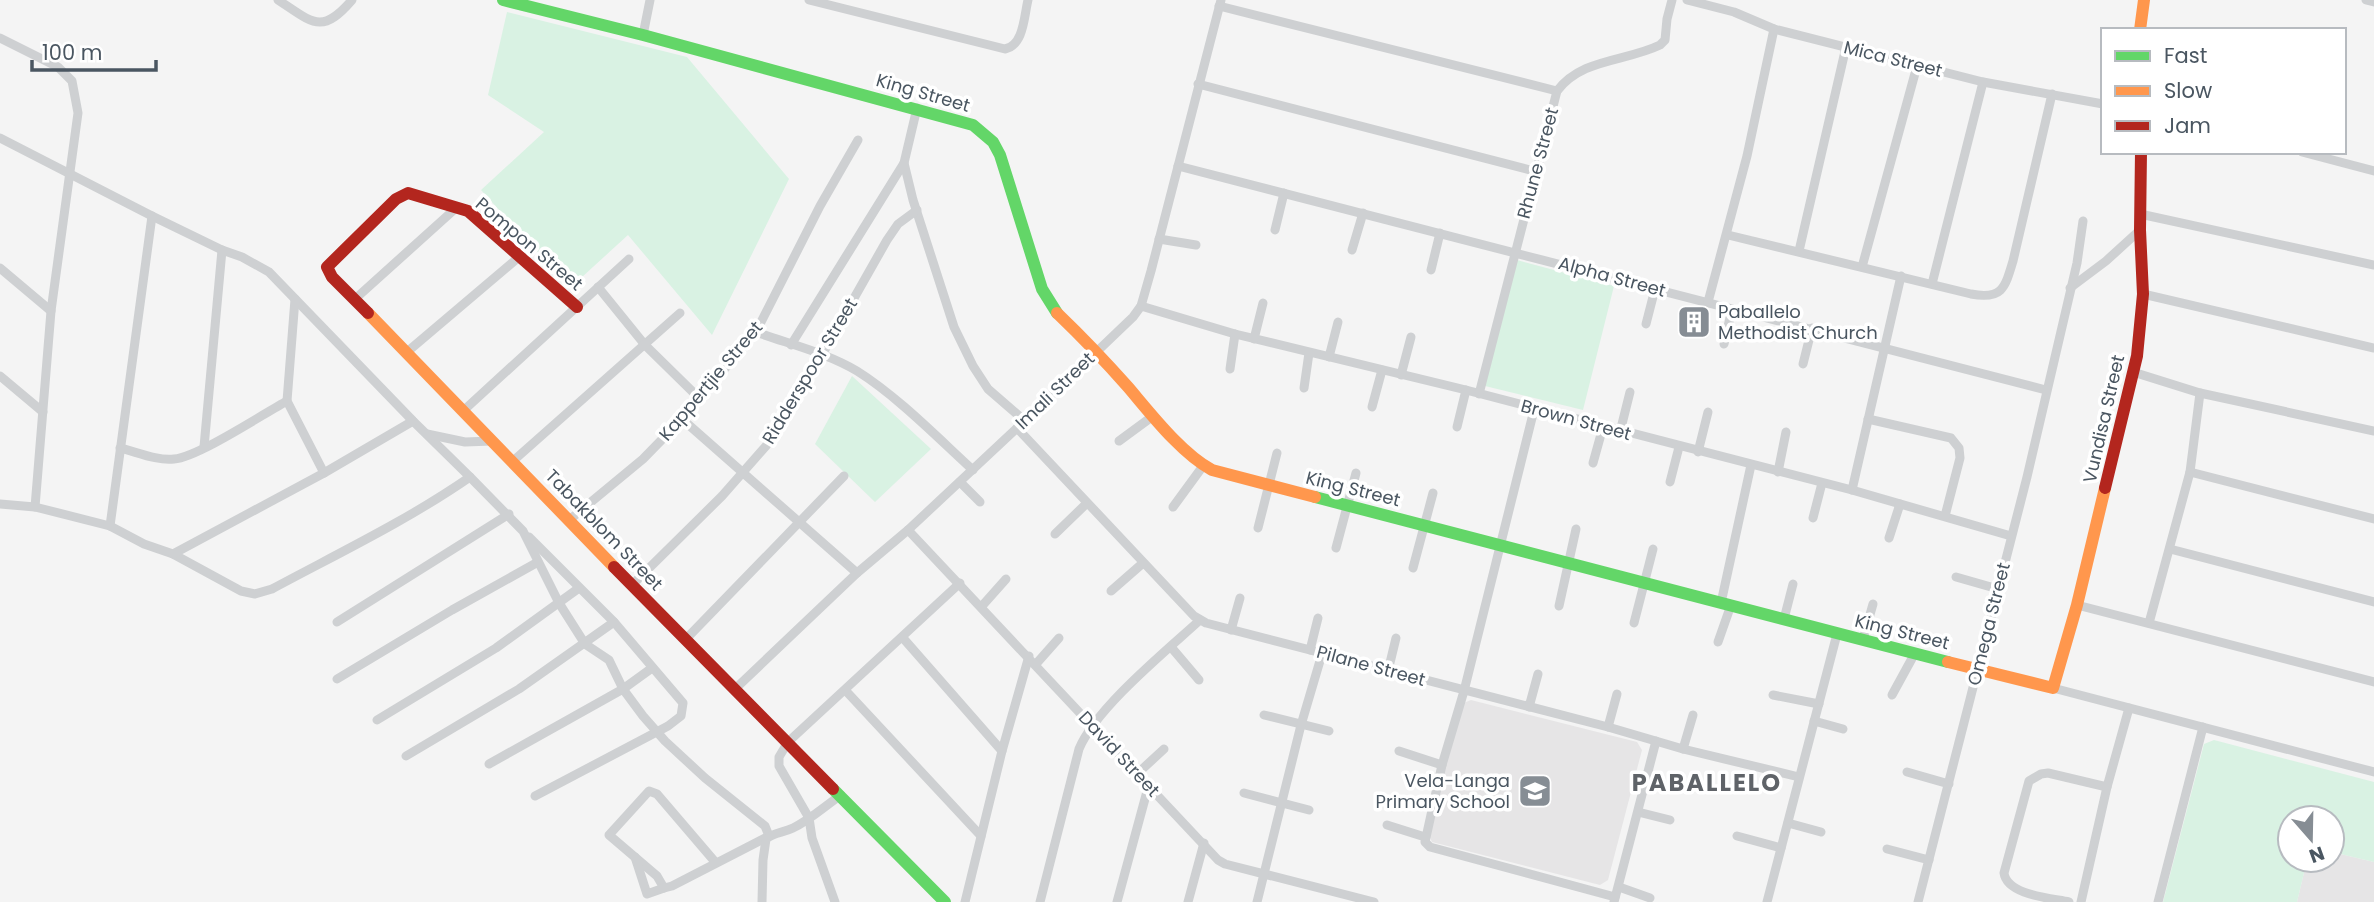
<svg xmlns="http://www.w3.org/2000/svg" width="2374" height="902" viewBox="0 0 2374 902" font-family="Poppins,sans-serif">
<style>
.education{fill:#e6e5e6}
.green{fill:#d9f2e3}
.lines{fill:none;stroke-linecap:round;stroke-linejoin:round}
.street{stroke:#ced0d2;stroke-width:9}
.fast{stroke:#63d668;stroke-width:12}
.slow{stroke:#ff974d;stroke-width:12}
.jam{stroke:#b3261e;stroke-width:12}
.labels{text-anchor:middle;stroke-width:7;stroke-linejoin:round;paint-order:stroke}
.street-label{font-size:18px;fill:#4a5661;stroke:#fff}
.poi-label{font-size:18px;fill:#4a5661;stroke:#fff;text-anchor:start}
.district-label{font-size:24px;font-weight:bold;letter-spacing:2px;fill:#5f6368;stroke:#fff}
</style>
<rect width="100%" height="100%" fill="#f4f4f4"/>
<!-- education -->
<g class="education">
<path d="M 1471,700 L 1637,742 L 1642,750 L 1608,880 L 1600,885 L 1432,842 L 1428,833 L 1461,704 Z"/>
<path d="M 2332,852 L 2374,862 L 2374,902 L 2297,902 L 2307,860 L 2332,860 Z"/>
</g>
<!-- green -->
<g class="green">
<path d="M 507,12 L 687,57 L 789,179 L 712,335 L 628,235 L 570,288 L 481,190 L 544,132 L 488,95 Z"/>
<path d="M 1517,260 L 1614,286 L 1583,410 L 1485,386 Z"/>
<path d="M 852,376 L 931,449 L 875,502 L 815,444 Z"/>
<path d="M 2214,740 L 2374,782 L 2374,862 L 2332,852 L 2332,818 L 2290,818 L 2290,860 L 2307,860 L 2297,902 L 2163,902 L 2204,744 Z"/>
</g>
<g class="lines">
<!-- street -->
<g class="street">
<path d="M 278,0 C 312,22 321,36 352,0"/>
<path d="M 809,0 L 1005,49 C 1024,45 1024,16 1028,0"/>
<path d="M 1687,0 L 1734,12 L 1774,29 L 1983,82 L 2103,104"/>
<path d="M 2366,0 L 2374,2"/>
<path d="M 1219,6 L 1557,91"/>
<path d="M 643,35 L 650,0"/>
<path d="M 0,38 L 58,67 L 72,81 L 78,113 L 51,311 L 35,507"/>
<path d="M 1198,84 L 1534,171"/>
<path d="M 0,138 L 152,216 L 222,250 L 242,257 L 269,272 L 413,421 L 470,477 C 408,520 339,553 272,589 L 255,594 L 241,591 L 173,554 L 144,544 L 110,526 L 35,507 L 0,504"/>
<path d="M 2302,152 L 2374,171"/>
<path d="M 904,163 L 913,200 L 954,327 L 973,366 L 988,389 L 1025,421"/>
<path d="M 1178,166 L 2046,390"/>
<path d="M 2140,214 L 2374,265"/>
<path d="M 1275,230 L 1284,193"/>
<path d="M 1728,235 L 1971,294 C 2002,300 2005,288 2013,261 L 2052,94"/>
<path d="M 1159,239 L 1196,245"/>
<path d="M 1352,250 L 1363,213"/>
<path d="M 1799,251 L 1846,47"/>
<path d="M 1862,267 L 1917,66"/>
<path d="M 0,268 L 51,311"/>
<path d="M 1431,270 L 1440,233"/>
<path d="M 1932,284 L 1983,82"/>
<path d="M 598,287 L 645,345 L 699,398"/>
<path d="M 2070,288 L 2106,261 L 2140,230"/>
<path d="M 2143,294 L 2374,348"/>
<path d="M 295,299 L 287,401 L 324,473"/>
<path d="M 355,299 L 456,208"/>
<path d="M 1708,302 L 1747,156 L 1774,29"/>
<path d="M 1141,306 L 1235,334 L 1466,390 L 1852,490 L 2011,536"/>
<path d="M 1646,324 L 1655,289"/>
<path d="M 756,332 C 789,344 827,353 857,371 C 897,396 938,438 973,470"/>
<path d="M 1254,339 L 1263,303"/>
<path d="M 1724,344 L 1732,309"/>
<path d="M 791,345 L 904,163 L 917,108"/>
<path d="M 407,352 L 519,257"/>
<path d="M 1329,357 L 1338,322"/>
<path d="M 1803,364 L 1812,328"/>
<path d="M 1230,369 L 1235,334"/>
<path d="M 2133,372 L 2200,393 L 2374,431"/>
<path d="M 1401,375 L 1411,337"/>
<path d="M 0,376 L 43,412"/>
<path d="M 1304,388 L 1309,353"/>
<path d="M 1479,394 L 1557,91 C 1582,58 1625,62 1660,45 L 1665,40 L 1667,19 L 1672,0"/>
<path d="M 1372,407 L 1382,370"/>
<path d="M 1534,410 L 1464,691 L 1442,765 L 1425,842 L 1430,847 L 1615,897"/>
<path d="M 463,411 L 629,259"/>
<path d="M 682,419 L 857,573"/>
<path d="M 1868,419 L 1951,438 L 1959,448 L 1960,458 L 1945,516"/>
<path d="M 1457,427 L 1466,390"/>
<path d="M 1017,428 L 1194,616 L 1206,623 L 1608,727 L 1683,749 L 1799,777"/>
<path d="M 1620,432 L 1630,392"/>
<path d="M 427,434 L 465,442 L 492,441"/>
<path d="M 1119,441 L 1153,416"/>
<path d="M 204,447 L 222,250"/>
<path d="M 120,448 C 137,452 157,461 174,459 C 198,457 263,414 287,401"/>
<path d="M 1698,452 L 1708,412"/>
<path d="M 513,461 L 680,313"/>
<path d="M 1593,463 L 1603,427"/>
<path d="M 1778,472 L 1786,432"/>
<path d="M 2190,472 L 2374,519"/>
<path d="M 470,477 L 523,531 L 559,603 L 585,644 L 609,660 L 623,689 L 643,716 L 665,741 L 705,778 L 765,826 L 769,836 L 672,886 L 664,888 L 657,876 L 609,835 L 649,791 L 657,794 L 716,863"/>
<path d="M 960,482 L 980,502"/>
<path d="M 1670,482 L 1679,447"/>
<path d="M 1852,490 L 1901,276"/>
<path d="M 1173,507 L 1203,466"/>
<path d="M 1813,518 L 1822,483"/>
<path d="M 568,521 L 643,459 L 682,419 L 756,332 L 820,206 L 858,140"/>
<path d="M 110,526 L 152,216"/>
<path d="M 1258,528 L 1277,453"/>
<path d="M 908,530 L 1218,860 L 1225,864 L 1374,902"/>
<path d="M 1055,534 L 1086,504"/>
<path d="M 529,537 L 614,622 L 683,703 L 681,716 L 668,726 L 535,796"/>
<path d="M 1889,538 L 1900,504"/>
<path d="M 1336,548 L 1356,473"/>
<path d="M 2170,549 L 2374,602"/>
<path d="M 173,554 L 324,473 L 413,421"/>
<path d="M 1413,568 L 1433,493"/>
<path d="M 1956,577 L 1998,589"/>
<path d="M 632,585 L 722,496 L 766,446 L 798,397 L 887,240 L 898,224 L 917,210"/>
<path d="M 1111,591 L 1143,563"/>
<path d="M 1721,603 L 1751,465"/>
<path d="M 2077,605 L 2374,682"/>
<path d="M 982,606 L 1006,579"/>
<path d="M 1559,606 L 1576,529"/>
<path d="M 1784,619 L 1793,584"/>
<path d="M 337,622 L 509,514"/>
<path d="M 1634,623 L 1653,549"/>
<path d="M 2149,623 L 2190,472 L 2200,393"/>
<path d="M 1231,630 L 1240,598"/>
<path d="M 903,638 L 1002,751"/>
<path d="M 686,639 L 844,476"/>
<path d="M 1863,639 L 1873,604"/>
<path d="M 1718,642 L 1731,605"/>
<path d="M 1171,647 L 1199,680"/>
<path d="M 1310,650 L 1318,618"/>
<path d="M 1036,664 L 1059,638"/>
<path d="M 1388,671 L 1396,638"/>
<path d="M 337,679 L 452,610 L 538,562"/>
<path d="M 2053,688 L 2374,772"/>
<path d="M 735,689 L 857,573 L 908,530 L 1017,428 L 1133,317 L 1141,306 L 1151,271 L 1221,0"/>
<path d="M 846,691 L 981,836"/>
<path d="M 1773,695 L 1819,704"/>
<path d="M 1892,695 L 1915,653"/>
<path d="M 1529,707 L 1538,674"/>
<path d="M 1264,715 L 1329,731"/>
<path d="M 377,720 L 496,648 L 579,588"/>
<path d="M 1814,721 L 1843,729"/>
<path d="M 1608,727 L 1617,694"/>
<path d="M 1683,749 L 1693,715"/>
<path d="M 1399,751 L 1442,765"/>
<path d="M 406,756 L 519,689 L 614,622"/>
<path d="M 489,764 L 623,689 L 652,668"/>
<path d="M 1907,772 L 1949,784"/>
<path d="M 1138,773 L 1164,749"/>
<path d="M 1244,793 L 1309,810"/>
<path d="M 1638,812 L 1670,820"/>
<path d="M 1788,823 L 1821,832"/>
<path d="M 1387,825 L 1425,837"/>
<path d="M 1737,836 L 1781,848"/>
<path d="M 1887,849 L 1929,860"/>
<path d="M 635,857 L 647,894 L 664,888"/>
<path d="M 1619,887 L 1650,898"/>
<path d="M 762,902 L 763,860 L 766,839 C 774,832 783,833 793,828 C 810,820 825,806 841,795"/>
<path d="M 835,902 L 812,838 L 809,818 L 779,766 L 779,757 L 788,742 L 960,583"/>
<path d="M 965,902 L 1002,751 L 1029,656"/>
<path d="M 1040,902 L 1079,749 C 1096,708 1166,651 1200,620"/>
<path d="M 1117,902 L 1149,784"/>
<path d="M 1188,902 L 1204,843"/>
<path d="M 1257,902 L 1301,725 L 1322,654"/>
<path d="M 1614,902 L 1656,741"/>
<path d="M 1767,902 L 1837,634"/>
<path d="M 1918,902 L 2027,477 L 2077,263 L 2083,221"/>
<path d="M 2069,902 C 2050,898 2007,895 2004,873 L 2029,781 L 2041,774 L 2048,773 L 2107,787"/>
<path d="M 2081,902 L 2107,787 L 2129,708"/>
<path d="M 2158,902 L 2203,727"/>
</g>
<!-- fast -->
<g class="fast">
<path d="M 503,0 L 643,35 L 973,125 L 993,142 L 1000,155 L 1042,289 L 1057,313"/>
<path d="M 1315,497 L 1948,662"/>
<path d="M 833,789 L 945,902"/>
</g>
<!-- slow -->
<g class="slow">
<path d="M 2140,30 L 2144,0"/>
<path d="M 368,313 L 614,567"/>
<path d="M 1057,313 C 1082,337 1105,361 1128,387 C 1151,414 1181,453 1212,470 L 1315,497"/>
<path d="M 1948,662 L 2053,688 L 2077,605 L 2105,488"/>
</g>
<!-- jam -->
<g class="jam">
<path d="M 368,313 L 332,277 L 327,267 L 396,199 L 408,193 L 468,211 L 577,307"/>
<path d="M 2105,488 L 2137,356 L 2143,294 L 2140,230 L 2141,152"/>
<path d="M 614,567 L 833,789"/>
</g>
</g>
<!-- icons -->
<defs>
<symbol id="building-square" viewBox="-11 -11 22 22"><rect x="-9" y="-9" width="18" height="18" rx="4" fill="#868d94" stroke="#fff"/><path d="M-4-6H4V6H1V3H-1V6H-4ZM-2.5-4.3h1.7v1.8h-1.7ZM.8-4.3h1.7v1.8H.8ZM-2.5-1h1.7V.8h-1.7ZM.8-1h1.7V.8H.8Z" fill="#fff"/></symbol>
<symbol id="school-square" viewBox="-11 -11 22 22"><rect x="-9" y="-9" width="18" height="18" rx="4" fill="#868d94" stroke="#fff"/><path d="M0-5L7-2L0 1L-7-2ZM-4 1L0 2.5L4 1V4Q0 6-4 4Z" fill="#fff"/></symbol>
</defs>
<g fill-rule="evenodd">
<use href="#building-square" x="1675" y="303" width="38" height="38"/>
<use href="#school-square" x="1516" y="772" width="38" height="38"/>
</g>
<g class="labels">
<!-- street labels -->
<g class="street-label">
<text transform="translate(1893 59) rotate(14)" y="6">Mica Street</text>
<text transform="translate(923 93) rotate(16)" y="6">King Street</text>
<text transform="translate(1538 163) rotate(-75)" y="6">Rhune Street</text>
<text transform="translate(529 244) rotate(40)" y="6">Pompon Street</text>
<text transform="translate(1612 277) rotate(15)" y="6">Alpha Street</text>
<text transform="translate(810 371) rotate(-59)" y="6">Ridderspoor Street</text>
<text transform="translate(711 381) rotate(-50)" y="6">Kappertjie Street</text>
<text transform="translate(1055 391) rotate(-44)" y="6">Imali Street</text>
<text transform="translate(2104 419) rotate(-77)" y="6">Vundisa Street</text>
<text transform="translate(1576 420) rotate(15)" y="6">Brown Street</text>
<text transform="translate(1353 489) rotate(14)" y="6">King Street</text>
<text transform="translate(604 530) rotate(46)" y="6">Tabakblom Street</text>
<text transform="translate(1989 624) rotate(-76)" y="6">Omega Street</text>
<text transform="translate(1902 632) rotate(14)" y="6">King Street</text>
<text transform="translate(1371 666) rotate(15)" y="6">Pilane Street</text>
<text transform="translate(1119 754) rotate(47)" y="6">David Street</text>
</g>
<!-- poi labels -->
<g class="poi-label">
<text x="1718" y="318">Paballelo<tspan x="1718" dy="21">Methodist Church</tspan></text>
<text x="1510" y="787" text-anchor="end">Vela-Langa<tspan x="1510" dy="21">Primary School</tspan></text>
</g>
<!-- district labels -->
<g class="district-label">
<text x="1707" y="791">PABALLELO</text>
</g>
</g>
<!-- legend -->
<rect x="2101" y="28" width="245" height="126" fill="#ffffff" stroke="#b7bbc0" stroke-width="2"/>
<rect x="2115" y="51" width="35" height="10" fill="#63d668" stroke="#b7bbc0" stroke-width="2"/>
<text x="2164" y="63" font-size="21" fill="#4a5661">Fast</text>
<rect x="2115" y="86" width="35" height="10" fill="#ff974d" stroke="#b7bbc0" stroke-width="2"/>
<text x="2164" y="98" font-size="21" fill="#4a5661">Slow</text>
<rect x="2115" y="121" width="35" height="10" fill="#b3261e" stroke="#b7bbc0" stroke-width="2"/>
<text x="2164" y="133" font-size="21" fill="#4a5661">Jam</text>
<!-- north arrow -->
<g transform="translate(2311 839) rotate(160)"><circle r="33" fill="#ffffff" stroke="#b7bbc0" stroke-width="2"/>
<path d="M0-5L12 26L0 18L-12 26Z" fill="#868d94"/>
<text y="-10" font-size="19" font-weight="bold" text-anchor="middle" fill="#4a5661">N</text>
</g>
<!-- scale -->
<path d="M32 60v10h124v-10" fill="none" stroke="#4a5661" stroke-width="3.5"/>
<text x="42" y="60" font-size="21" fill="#4a5661" stroke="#ffffff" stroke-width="5" paint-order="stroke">100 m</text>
</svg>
